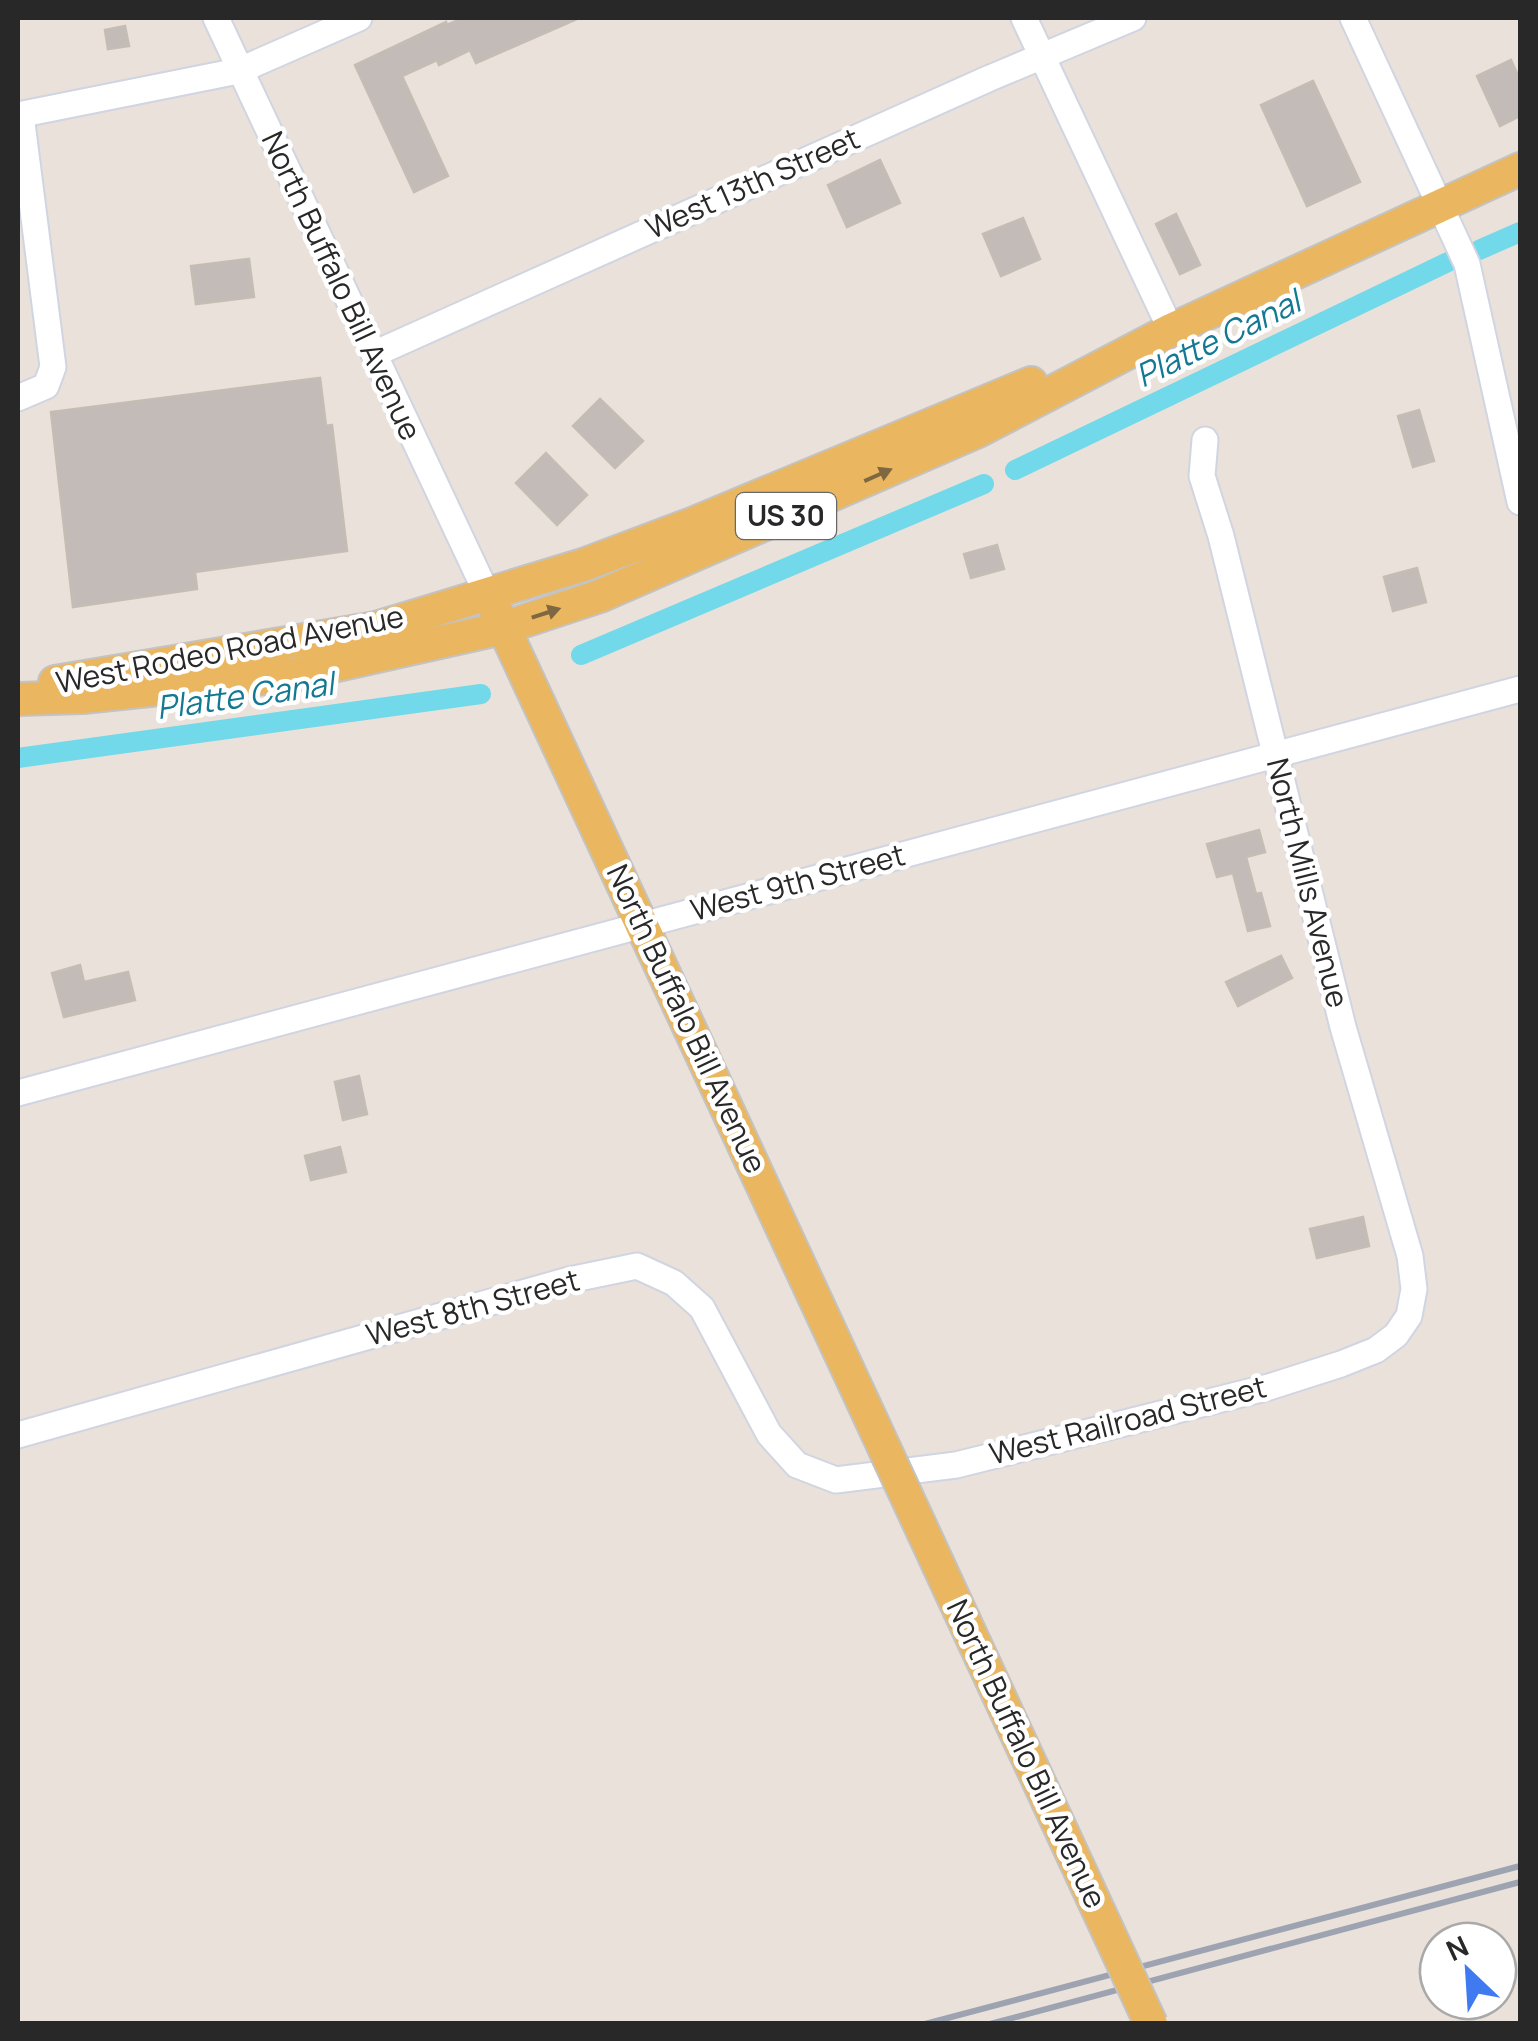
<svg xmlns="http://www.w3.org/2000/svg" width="1538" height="2041" viewBox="0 0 1538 2041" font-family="Manrope,sans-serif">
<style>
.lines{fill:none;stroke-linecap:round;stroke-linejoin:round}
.canal{stroke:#71d9e9;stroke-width:20}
.building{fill:#c2bbb7;stroke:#c5bdb4;stroke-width:2.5}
.minor-casing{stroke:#d0d5e1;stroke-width:29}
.major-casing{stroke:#c3c3c3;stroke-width:36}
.minor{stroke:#fff;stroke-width:25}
.major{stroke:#eab760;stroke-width:32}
.rail{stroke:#9ea3b2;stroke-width:6}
.major-bridge-casing{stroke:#c3c3c3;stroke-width:36;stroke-linecap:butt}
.major-bridge{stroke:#eab760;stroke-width:32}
.oneway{fill:#7f6841}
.labels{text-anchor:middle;stroke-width:9;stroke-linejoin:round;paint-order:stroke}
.shield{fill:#fff;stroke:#686868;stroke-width:2.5}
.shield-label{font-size:28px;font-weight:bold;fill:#282828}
.street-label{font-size:30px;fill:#282828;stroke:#fff}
.water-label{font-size:32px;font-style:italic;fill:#137892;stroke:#fff}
</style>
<rect width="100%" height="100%" fill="#eae1da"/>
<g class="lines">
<!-- canal -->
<g class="canal">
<path d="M 1479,250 L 1520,232"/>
<path d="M 1015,470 L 1448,262"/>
<path d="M 581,655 L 984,484"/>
<path d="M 18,758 L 481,694"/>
</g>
</g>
<!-- building -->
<g class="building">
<path d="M 463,18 L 579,18 L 476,63 L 470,50 L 439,65 L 437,60 L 402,76 L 448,176 L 414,192 L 355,65 L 446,22 L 447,25 Z"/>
<path d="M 125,26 L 129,46 L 108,49 L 105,30 Z"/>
<path d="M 1511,60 L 1520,80 L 1520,116 L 1500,126 L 1477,76 Z"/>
<path d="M 1313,81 L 1360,182 L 1307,206 L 1261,105 Z"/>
<path d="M 880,160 L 900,203 L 847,227 L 828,185 Z"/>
<path d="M 1176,214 L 1200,265 L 1180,274 L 1156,224 Z"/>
<path d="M 1023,218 L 1040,259 L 1001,276 L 983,234 Z"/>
<path d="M 249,259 L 254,297 L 196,304 L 191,266 Z"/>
<path d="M 320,378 L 326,426 L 332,425 L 347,551 L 195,572 L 197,589 L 73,607 L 51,412 Z"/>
<path d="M 600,399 L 643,441 L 615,468 L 573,426 Z"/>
<path d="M 1419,410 L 1434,461 L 1413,467 L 1398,416 Z"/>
<path d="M 546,453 L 587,495 L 557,525 L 516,483 Z"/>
<path d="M 997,545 L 1004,569 L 971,578 L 964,554 Z"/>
<path d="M 1417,568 L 1426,602 L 1393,611 L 1384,577 Z"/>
<path d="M 1259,830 L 1265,852 L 1246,857 L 1256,894 L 1261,893 L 1270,926 L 1248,931 L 1233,873 L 1217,877 L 1207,844 Z"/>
<path d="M 1281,956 L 1292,978 L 1238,1006 L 1226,982 Z"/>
<path d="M 80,965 L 84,982 L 128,972 L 135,1000 L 64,1017 L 52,973 Z"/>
<path d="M 359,1076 L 367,1114 L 343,1120 L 335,1082 Z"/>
<path d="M 340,1147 L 346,1172 L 311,1180 L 305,1156 Z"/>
<path d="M 1363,1217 L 1369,1246 L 1317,1258 L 1310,1229 Z"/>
</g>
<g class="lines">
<defs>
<g id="minor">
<path d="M 216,18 L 487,594"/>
<path d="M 1024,18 L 1171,330"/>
<path d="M 1353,18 L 1467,264 L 1520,502"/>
<path d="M 18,115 L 238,71 L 359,18"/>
<path d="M 374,354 L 990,78 L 1133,18"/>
<path d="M 18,398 L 46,386 L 53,367 L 21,115"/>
<path d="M 18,1093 L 1520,689"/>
<path d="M 18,1435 L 569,1280 L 637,1266 L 674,1283 L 702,1308 L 769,1434 L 797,1465 L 836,1480 L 956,1465 L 1269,1387 L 1341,1364 L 1376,1350 L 1396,1335 L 1409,1316 L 1414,1289 L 1410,1256 L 1343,1027 L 1221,536 L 1202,476 L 1205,440"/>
</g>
<g id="major">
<path d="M 496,611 L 862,1400"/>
<path d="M 55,682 L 376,628 L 583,565 L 692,524 L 1031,383"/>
<path d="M 18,699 L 83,697 L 293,675 L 503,628 L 600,596 L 978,431 L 1171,330 L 1520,169"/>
</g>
</defs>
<!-- minor casing -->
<use href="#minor" class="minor-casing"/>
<!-- major casing -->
<use href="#major" class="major-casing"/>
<!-- minor -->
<use href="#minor" class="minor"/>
<!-- major -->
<use href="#major" class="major"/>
<!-- rail -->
<g class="rail">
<path d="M 925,2024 L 1520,1866"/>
<path d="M 990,2024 L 1520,1882"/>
</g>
<defs>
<path id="major-bridge" d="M 862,1400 L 1151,2024"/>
</defs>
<!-- major-bridge casing -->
<use href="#major-bridge" class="major-bridge-casing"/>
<!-- major-bridge -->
<use href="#major-bridge" class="major-bridge"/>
</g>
<!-- one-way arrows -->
<defs><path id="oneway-solid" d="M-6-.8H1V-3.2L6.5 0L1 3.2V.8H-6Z" transform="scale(2.5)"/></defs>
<g class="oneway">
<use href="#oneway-solid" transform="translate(878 475) rotate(-24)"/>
<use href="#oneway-solid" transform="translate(546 613) rotate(-18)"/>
</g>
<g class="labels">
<!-- shield labels -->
<rect class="shield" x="736" y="493" width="100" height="46" rx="8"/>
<g class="shield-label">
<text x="786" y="526">US 30</text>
</g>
<!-- street labels -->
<g class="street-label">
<text transform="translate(753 184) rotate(-24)" y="10">West 13th Street</text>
<text transform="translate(341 286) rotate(65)" y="10">North Buffalo Bill Avenue</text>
<text transform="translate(230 650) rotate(-11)" y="10">West Rodeo Road Avenue</text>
<text transform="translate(798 883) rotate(-15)" y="10">West 9th Street</text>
<text transform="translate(1307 883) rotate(76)" y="10">North Mills Avenue</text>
<text transform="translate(686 1019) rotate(65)" y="10">North Buffalo Bill Avenue</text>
<text transform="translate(473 1308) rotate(-15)" y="10">West 8th Street</text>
<text transform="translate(1128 1421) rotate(-14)" y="10">West Railroad Street</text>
<text transform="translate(1026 1754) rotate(65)" y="10">North Buffalo Bill Avenue</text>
</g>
<!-- water labels -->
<g class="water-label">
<text transform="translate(1218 339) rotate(-26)" y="11">Platte Canal</text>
<text transform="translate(245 696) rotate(-8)" y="11">Platte Canal</text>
</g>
</g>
<!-- border -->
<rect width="1538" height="2041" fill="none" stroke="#282828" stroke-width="40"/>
<!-- north arrow -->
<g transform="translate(1468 1971) rotate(335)"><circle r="48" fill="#ffffff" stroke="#a9a9a9" stroke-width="2.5"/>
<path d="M0-8L18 38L0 25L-18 38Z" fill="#407af1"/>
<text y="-15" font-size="28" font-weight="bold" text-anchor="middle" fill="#282828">N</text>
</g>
</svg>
